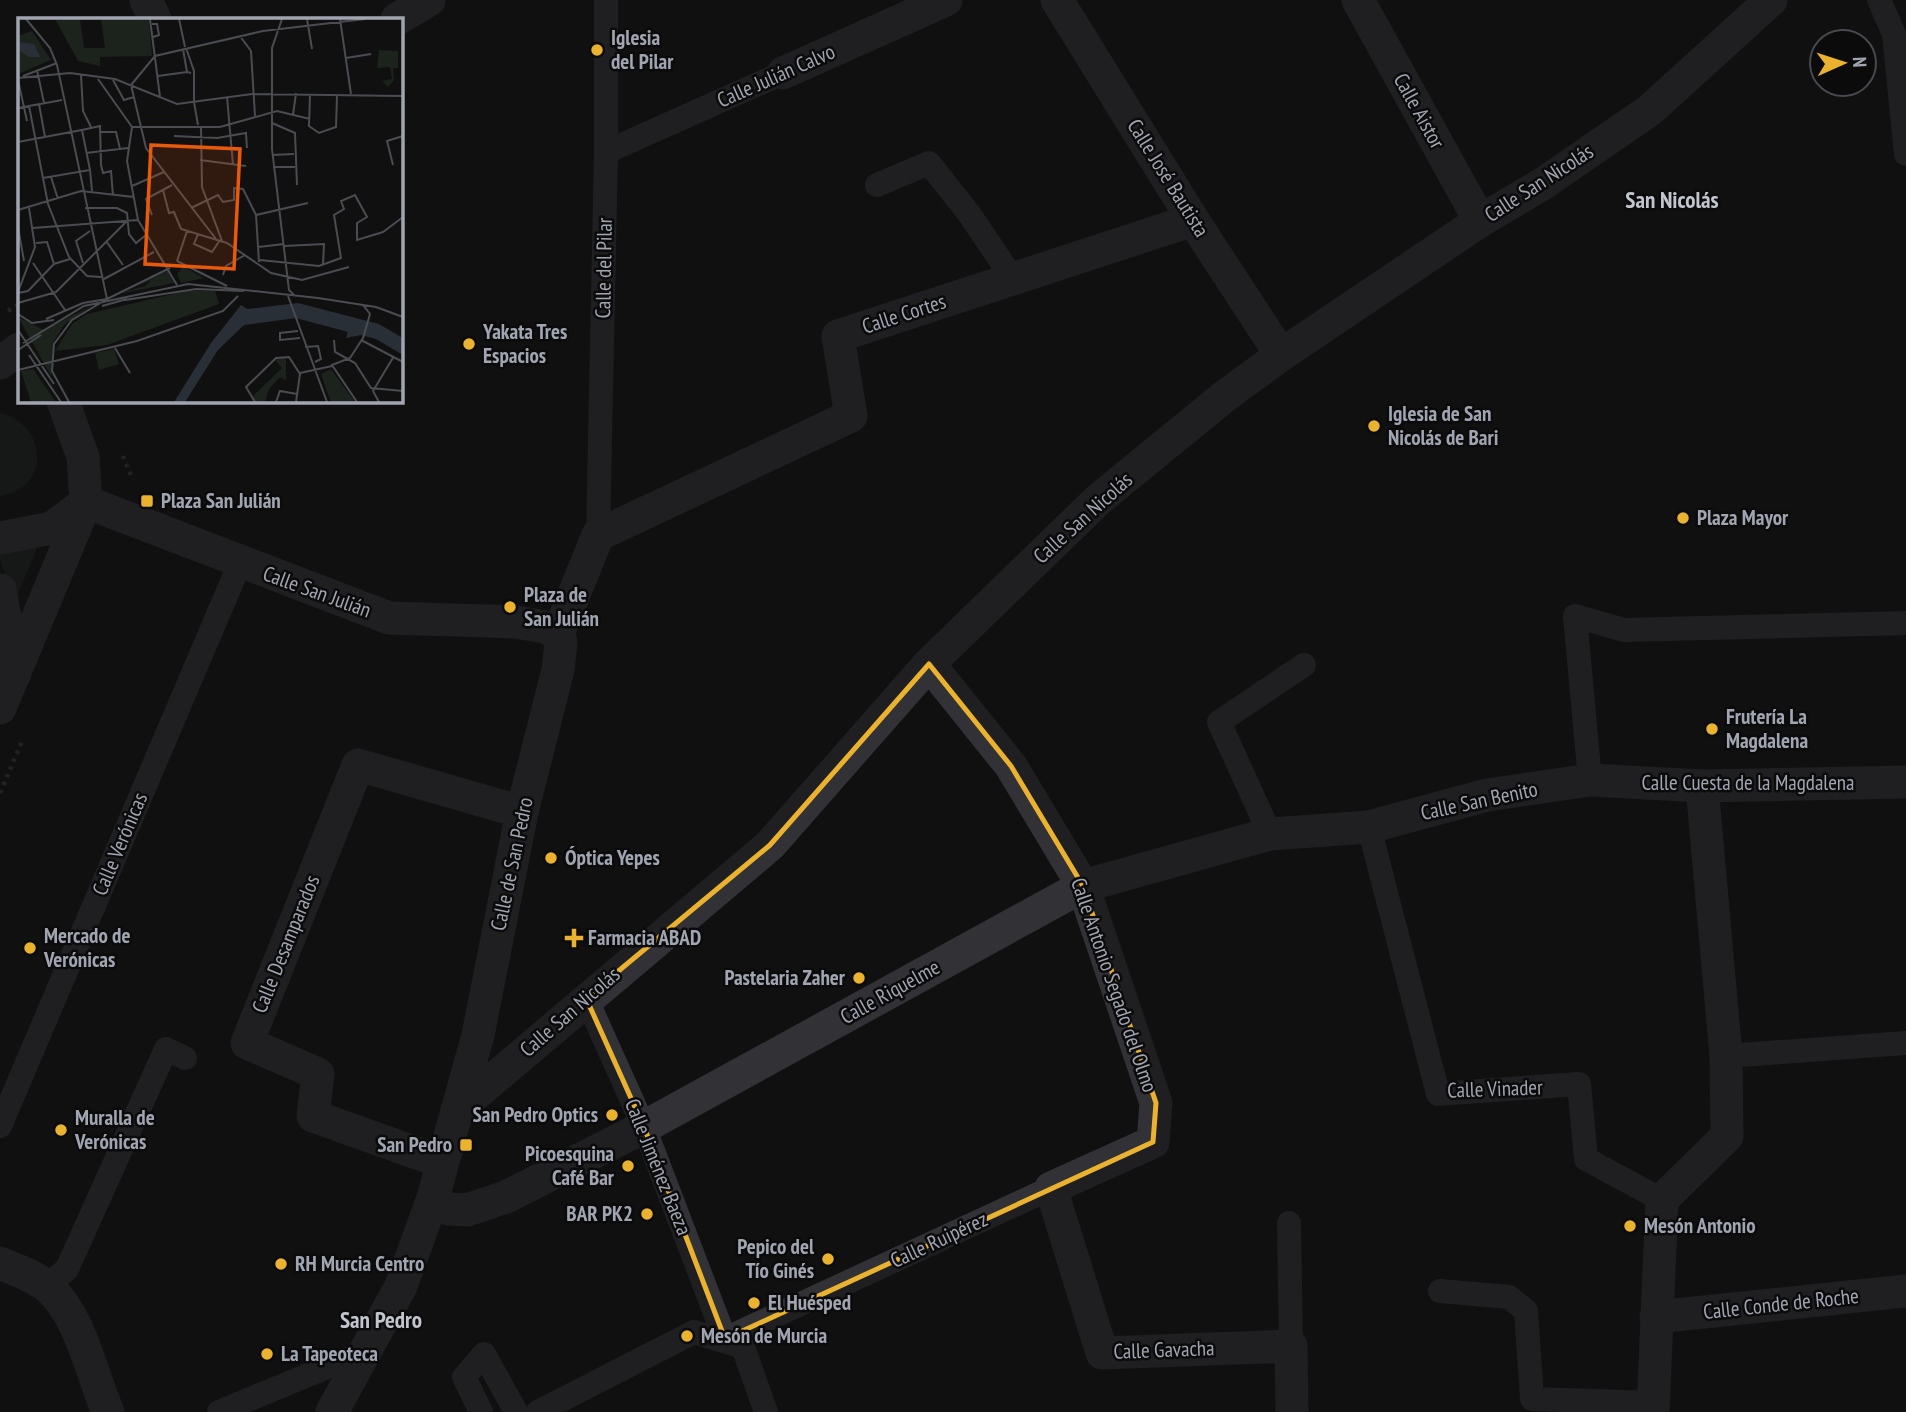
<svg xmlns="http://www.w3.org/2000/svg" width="1906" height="1412" viewBox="0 0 1906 1412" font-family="'PT Sans Narrow',sans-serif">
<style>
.green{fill:#1c231d}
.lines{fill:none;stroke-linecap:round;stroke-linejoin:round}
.path{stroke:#37383d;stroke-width:4.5;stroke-dasharray:3.5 5;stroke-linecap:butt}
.pedestrian{stroke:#313136;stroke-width:24}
.minor{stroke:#313136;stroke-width:33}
.marked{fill:none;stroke:#eab22e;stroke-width:5;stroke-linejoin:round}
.poi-dot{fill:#eab22e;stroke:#0b0b0c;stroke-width:2.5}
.labels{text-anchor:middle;stroke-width:5;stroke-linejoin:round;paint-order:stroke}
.poi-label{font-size:21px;font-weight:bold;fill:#a1a5b1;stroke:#0b0b0c;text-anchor:start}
.street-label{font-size:21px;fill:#a1a5b1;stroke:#0b0b0c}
.neighbourhood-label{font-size:23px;font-weight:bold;fill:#c2c5ce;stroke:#0b0b0c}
.inset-road{fill:none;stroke:#4a4c51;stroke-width:2}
.view{fill:#e8590c;fill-opacity:0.15;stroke:#e8590c;stroke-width:3.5}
.inset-edge{fill:none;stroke:#a1a5b1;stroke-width:3.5}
</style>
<rect width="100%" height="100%" fill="#101011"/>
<!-- green -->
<g class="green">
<path d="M 0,413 C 47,424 52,488 0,496 Z"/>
<path d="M 36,546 L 36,551 L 15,600 L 0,560 L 0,548 Z"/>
</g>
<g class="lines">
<!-- path -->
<g class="path">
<path d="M 8,311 L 19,304"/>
<path d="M 123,456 L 133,480"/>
<path d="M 0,793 L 23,739"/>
</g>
<!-- pedestrian -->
<g class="pedestrian">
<path d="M 1879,0 L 1894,34 L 1906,154"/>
<path d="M 606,152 L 783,73"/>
<path d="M 877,185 L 929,163 L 970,215 L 1013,279"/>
<path d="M 598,535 L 606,152 L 606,0"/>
<path d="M 1590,780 L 1575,616 L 1624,630 L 1906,623"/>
<path d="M 1369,827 L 1438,1094 L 1579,1084 L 1586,1159 L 1662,1200"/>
<path d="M 1270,834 L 1219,722 L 1304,665"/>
<path d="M 586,998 L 644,1127 L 725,1339 L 1051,1188"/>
<path d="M 1726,1056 L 1906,1043"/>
<path d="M 0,1126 L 240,563"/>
<path d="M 1289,1223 L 1291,1346"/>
<path d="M 47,1286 L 67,1269 L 166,1049 L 185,1058"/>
<path d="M 1440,1291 L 1509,1297 L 1526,1311 L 1532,1399 L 1654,1403"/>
<path d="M 219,1412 L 368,1350"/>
<path d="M 481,1412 L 464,1377 L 484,1354 L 516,1412"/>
<path d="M 538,1412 L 694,1332 L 743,1347 L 766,1412"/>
</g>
<!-- minor -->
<g class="minor">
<path d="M 146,0 L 155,19"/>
<path d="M 1057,0 L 1193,220 L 1281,355"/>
<path d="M 1358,0 L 1480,221"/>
<path d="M 397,19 L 429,0"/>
<path d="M 783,73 L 946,0"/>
<path d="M 0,363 L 19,349"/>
<path d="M 86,502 L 389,618 L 516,622 L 545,627 L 558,634"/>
<path d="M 0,538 L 52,528 L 86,502"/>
<path d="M 0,590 L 15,673"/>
<path d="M 929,664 L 1011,766 L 1083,886 L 1156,1103 L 1153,1142 L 1051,1188 L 1102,1353 L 1291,1346 L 1292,1412"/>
<path d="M 0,708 L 86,502 L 83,457 L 63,401"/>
<path d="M 457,1110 L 770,845 L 929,664 L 1099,499 L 1225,396 L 1281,355 L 1480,221 L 1544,183 L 1650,110 L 1771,0"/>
<path d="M 442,1162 L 313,1116 L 318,1074 L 247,1043 L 358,765 L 522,812"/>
<path d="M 433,1198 L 448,1209 L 467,1210 L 506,1197 L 644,1127 L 1083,886 L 1270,834 L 1369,827 L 1487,795 L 1590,780 L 1702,786 L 1906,782"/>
<path d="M 0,1263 C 16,1270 35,1276 49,1288 C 81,1317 91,1373 108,1412"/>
<path d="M 1656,1317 L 1906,1291"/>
<path d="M 332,1412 L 401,1286 L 433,1198 L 478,1035 L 522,812 L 558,670 L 561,642 L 558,634 L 598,535 L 851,416 L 838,336 L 1193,220"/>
<path d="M 1653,1412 L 1662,1200 L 1727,1136 L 1726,1056 L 1702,786"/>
</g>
</g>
<!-- marked area -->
<path d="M0 0H1906V1412H0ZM 929,664 L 1011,766 L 1083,886 L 1156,1103 L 1153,1142 L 725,1339 L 644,1127 L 586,998 L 770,845 Z" fill="#101011" fill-opacity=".55" fill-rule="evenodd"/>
<path class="marked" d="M 929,664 L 1011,766 L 1083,886 L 1156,1103 L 1153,1142 L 725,1339 L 644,1127 L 586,998 L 770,845 Z"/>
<!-- markers -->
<g class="poi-dot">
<circle cx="597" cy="50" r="7"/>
<circle cx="469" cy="344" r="7"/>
<circle cx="1374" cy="426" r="7"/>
<rect x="140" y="494" width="14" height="14" rx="3.5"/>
<circle cx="1683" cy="518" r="7"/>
<circle cx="510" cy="607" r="7"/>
<circle cx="1712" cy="729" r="7"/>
<circle cx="551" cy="858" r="7"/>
<path d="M570.5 927.5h7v7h7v7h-7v7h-7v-7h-7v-7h7z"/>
<circle cx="30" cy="948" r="7"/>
<circle cx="859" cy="978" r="7"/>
<circle cx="612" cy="1115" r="7"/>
<circle cx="61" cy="1130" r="7"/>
<rect x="459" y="1138" width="14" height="14" rx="3.5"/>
<circle cx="628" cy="1166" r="7"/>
<circle cx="647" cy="1214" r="7"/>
<circle cx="1630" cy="1226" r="7"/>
<circle cx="828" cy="1259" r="7"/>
<circle cx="281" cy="1264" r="7"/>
<circle cx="754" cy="1303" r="7"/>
<circle cx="687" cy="1336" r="7"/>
<circle cx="267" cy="1354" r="7"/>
</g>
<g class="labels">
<!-- poi labels -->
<g class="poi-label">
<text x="611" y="45">Iglesia<tspan x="611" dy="24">del Pilar</tspan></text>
<text x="483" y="339">Yakata Tres<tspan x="483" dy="24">Espacios</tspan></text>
<text x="1388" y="421">Iglesia de San<tspan x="1388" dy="24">Nicolás de Bari</tspan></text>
<text x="161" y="508">Plaza San Julián</text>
<text x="1697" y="525">Plaza Mayor</text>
<text x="524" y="602">Plaza de<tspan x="524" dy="24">San Julián</tspan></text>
<text x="1726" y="724">Frutería La<tspan x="1726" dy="24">Magdalena</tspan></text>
<text x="565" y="865">Óptica Yepes</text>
<text x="44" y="943">Mercado de<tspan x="44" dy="24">Verónicas</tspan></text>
<text x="588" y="945">Farmacia ABAD</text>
<text x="845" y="985" text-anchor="end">Pastelaria Zaher</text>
<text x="598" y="1122" text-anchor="end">San Pedro Optics</text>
<text x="75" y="1125">Muralla de<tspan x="75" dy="24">Verónicas</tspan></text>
<text x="452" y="1152" text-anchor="end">San Pedro</text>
<text x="614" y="1161" text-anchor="end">Picoesquina<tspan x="614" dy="24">Café Bar</tspan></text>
<text x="633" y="1221" text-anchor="end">BAR PK2</text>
<text x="1644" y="1233">Mesón Antonio</text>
<text x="814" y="1254" text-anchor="end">Pepico del<tspan x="814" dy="24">Tío Ginés</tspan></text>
<text x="295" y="1271">RH Murcia Centro</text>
<text x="768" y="1310">El Huésped</text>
<text x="701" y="1343">Mesón de Murcia</text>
<text x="281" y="1361">La Tapeoteca</text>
</g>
<!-- street labels -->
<g class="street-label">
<text transform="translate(776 76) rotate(-24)" y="7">Calle Julián Calvo</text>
<text transform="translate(1419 111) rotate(61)" y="7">Calle Aistor</text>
<text transform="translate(1168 178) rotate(58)" y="7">Calle José Bautista</text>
<text transform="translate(1539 183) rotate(-33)" y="7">Calle San Nicolás</text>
<text transform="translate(604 268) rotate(-89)" y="7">Calle del Pilar</text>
<text transform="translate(904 314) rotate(-18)" y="7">Calle Cortes</text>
<text transform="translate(1083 518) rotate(-42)" y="7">Calle San Nicolás</text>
<text transform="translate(317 592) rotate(20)" y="7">Calle San Julián</text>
<text x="1748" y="790">Calle Cuesta de la Magdalena</text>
<text transform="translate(1479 801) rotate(-12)" y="7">Calle San Benito</text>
<text transform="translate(120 844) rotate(-67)" y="7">Calle Verónicas</text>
<text transform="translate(512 864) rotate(-78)" y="7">Calle de San Pedro</text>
<text transform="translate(286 944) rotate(-68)" y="7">Calle Desamparados</text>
<text transform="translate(1114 985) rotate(71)" y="7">Calle Antonio Segado del Olmo</text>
<text transform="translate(890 992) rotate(-29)" y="7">Calle Riquelme</text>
<text transform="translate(570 1012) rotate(-41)" y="7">Calle San Nicolás</text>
<text transform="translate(1495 1089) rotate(-2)" y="7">Calle Vinader</text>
<text transform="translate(658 1167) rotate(68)" y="7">Calle Jiménez Baeza</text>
<text transform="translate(939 1240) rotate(-25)" y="7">Calle Ruipérez</text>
<text transform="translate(1781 1304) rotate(-6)" y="7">Calle Conde de Roche</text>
<text transform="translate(1164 1350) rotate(-2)" y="7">Calle Gavacha</text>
</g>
<!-- neighbourhood labels -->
<g class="neighbourhood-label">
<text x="1672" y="208">San Nicolás</text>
<text x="381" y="1328">San Pedro</text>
</g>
</g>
<!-- overview -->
<g transform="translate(18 18)">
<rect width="385" height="385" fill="#101011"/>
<path d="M 37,1 L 62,1 L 66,30 L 87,30 L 83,1 L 131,1 L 134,38 L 82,39 L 82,48 L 60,43 ZM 14,13 L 33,42 L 0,56 L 0,18 ZM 361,32 L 380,33 L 380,50 L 375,50 L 376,62 L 370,69 L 364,63 L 374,61 L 372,49 L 359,50 ZM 164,250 L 168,250 L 186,260 L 163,265 L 159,256 ZM 150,253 L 156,265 L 95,277 L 127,268 L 133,262 L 116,269 ZM 169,273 L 197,273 L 201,286 L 89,327 L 37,333 L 54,306 L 69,296 ZM 73,288 L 46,307 L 36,323 L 33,358 L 0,299 L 26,312 ZM 96,331 L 101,346 L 81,352 L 77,335 ZM 268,339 L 268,362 L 262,359 L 251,371 L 247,384 L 237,384 L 233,380 L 264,350 L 257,342 ZM 15,351 L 38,384 L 13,384 L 3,353 ZM 313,351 L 337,384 L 313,384 L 303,356 Z" fill="#1c231d"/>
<path d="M 0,24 L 16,26 L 22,39 L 11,39 L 0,32 ZM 280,285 L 361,306 L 385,320 L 385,337 L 358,321 L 343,317 L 328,320 L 330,314 L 278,300 L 226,307 L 200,332 L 167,384 L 156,384 L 193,325 L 223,287 L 229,291 Z" fill="#292f36"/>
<path class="inset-road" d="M 8,1 L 32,30 L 39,47 L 89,281M 132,1 L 142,79M 161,1 L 167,29M 264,1 L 254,30 L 254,131 L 271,272 L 276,277M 289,1 L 294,31M 322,1 L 333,76M 134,6 L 139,6 L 141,17 L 135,19M 222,18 L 233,33 L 237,98M 168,30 L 176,53 L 176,84M 165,31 L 169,54 L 173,55M 328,40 L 353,36M 19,52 L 26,85M 63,57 L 65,93 L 73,109M 5,58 L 39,45M 140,58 L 169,54M 0,60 L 52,55 L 97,61 L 159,86 L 234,76 L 385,78M 80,61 L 114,109M 0,62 L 9,103M 95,62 L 106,82 L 116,79M 113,67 L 137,38 L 245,13 L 347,1M 113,67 L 128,130 L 198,221M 292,77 L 291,108 L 301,115 L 318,109 L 319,78M 209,79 L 215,147M 176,84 L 180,107M 21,86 L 27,119M 11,88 L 30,186 L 51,239 L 69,258 L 83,259M 0,90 L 44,82M 275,97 L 278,75M 254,105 L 277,115 L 279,167M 183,108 L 184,169 L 204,223M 114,109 L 202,109 L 259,93 L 292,101M 114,109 L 109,143 L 120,202 L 159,267M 64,112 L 82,108 L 83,147 L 85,155 L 93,153 L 95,178M 83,114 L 98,114 L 102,131M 156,118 L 199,120 L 228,115 L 229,130M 0,124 L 64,112 L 72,152 L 25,160M 68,135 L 110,130M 254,137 L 276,136M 182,142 L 228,148M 375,147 L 369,123 L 385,118M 255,149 L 277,149M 72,152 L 74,173M 33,159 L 40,181M 114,168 L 146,154M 145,172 L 151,195 L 156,194 L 163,211 L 209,225 L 253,255 L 284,262 L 331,249M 67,190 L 99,190 L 109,195 L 111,216 L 118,225 L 128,217M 173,190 L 200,177 L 205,184 L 216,182 L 216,170 L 225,171 L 238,197 L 290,185M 0,192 L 63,173 L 116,179M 134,197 L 128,181 L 154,167M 238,197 L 241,244M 0,209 L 6,243M 15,210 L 120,202M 180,216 L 176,226 L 194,234 L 202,222M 88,223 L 105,247M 18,225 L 29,224 L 36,246M 266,228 L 306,226 L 305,247M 240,229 L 266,226M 242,242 L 301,248 L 323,240 L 316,197 L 326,191 L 323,183 L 337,177 L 349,199 L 339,205 L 339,222 L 365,214 L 385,199M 159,243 L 209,268M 159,243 L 169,213M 15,245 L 47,292M 65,245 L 58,223 L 72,213M 205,257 L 208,248 L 227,237M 86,261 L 136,234M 0,274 L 17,229 L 11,190M 0,275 L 10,273 L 36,246 L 52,241M 270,278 L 309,384M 107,282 L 178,271 L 226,273M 0,285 L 38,274 L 110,202M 84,288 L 109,281M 0,296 L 14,305 L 36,302M 28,301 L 65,285 L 89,281 L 152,250M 0,312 L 36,366M 280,313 L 262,315 L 262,322 L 282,320M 316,322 L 317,334 L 337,345 L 353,370 L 385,373M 343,322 L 385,344M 5,325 L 66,288 L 170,266 L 300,280 L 358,289 L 385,299M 287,329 L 300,328 L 303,341 L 297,344M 97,330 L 112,355M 0,332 L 23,317M 11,337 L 43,384M 0,352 L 119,323 L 205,293 L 220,278M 282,355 L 314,348M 51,384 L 34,353 L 36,326 L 54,302 L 89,281M 237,384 L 228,369 L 258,340 L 271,339 L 282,356 L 278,384M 258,384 L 262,373 L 279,376M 339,384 L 314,347 L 332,340 L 345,320 L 352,296 L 345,287M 361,384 L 355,373 L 376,338"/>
<path class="view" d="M 133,127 L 222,131 L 216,251 L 127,246 Z"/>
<rect width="385" height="385" class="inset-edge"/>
</g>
<!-- north arrow -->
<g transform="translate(1843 63) rotate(87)"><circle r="33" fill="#0b0b0c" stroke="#47494e" stroke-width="2"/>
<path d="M0-5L12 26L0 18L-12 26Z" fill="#eab22e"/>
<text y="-10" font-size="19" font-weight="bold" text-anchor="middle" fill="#a1a5b1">N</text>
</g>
</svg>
